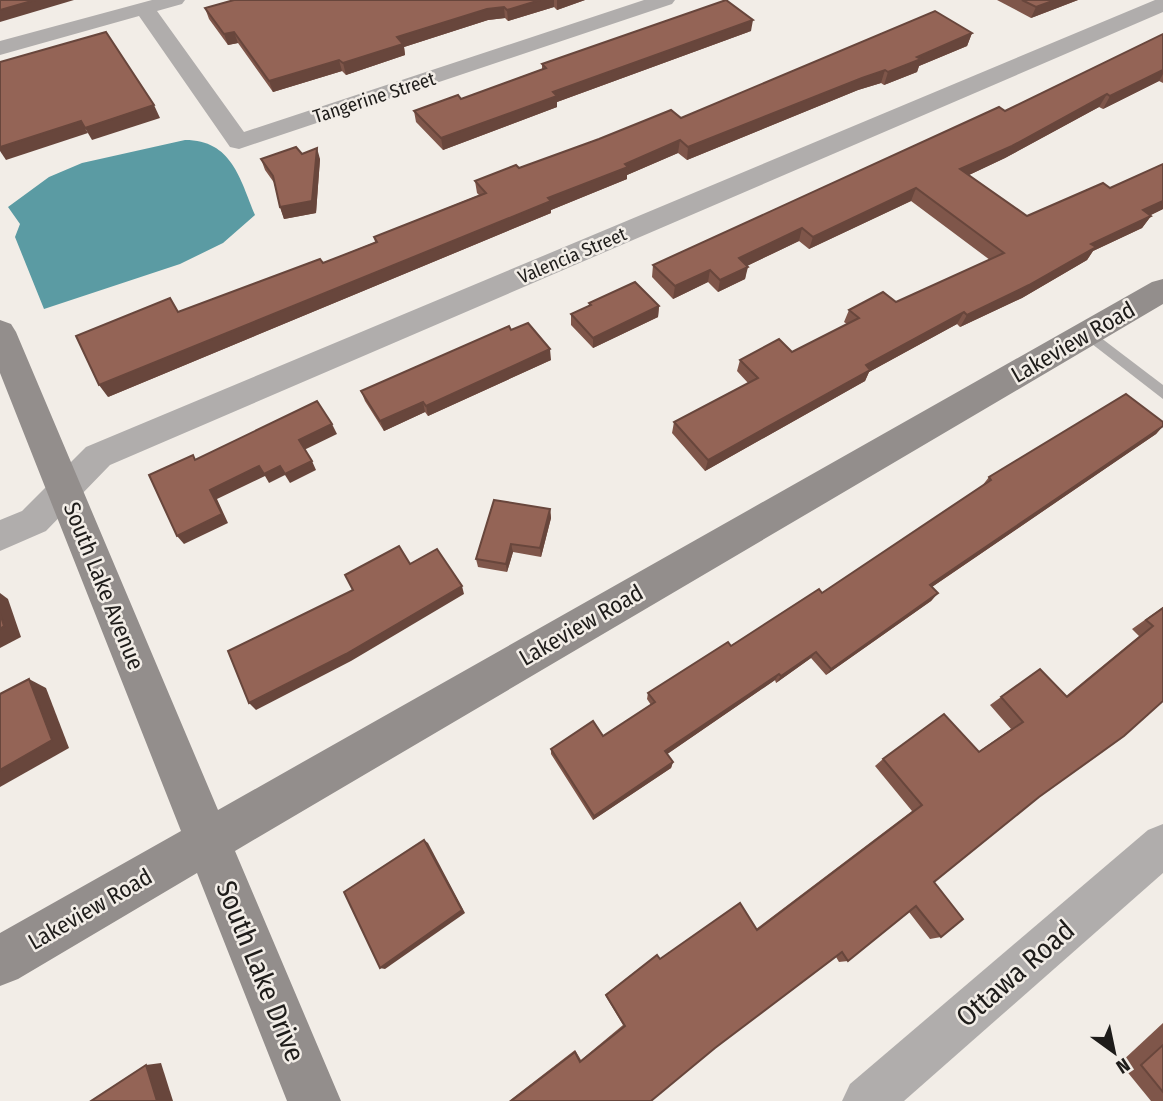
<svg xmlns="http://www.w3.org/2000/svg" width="1163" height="1101" viewBox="0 0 1163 1101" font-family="'Fira Sans Condensed',sans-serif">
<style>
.water{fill:#5b9ba3}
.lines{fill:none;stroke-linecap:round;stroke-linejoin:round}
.lane{fill:#b0adac;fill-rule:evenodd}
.street{fill:#b0adac;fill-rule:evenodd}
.secondary{fill:#938e8c;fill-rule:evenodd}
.wall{fill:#7f564a}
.shaded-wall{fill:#68463c}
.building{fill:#946456;stroke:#68463c;stroke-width:2}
.labels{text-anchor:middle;stroke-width:5;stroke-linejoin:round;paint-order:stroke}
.far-street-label{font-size:19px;fill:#1e1c1a;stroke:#f2ede7}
.street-label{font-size:23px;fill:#1e1c1a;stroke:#f2ede7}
.near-street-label{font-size:28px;fill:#1e1c1a;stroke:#f2ede7}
</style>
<rect width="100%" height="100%" fill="#f2ede7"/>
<!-- water -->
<path class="water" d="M 185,140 C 232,140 240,179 255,215 L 223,243 L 180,264 L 44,309 L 15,237 L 20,224 L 8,207 L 49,177 L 82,163 Z"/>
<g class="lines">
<!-- lane -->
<path class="lane" d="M 1088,328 L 1163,385 L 1163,399 L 1083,337 L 1083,329 Z"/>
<!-- street -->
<g class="street">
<path d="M 152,0 L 185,0 L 182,4 L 157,11 L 244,132 L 644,0 L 675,0 L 672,4 L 239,149 L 230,147 L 139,16 L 0,55 L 0,41 Z"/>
<path d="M 1155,0 L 1163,0 L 1163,12 L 110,465 L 46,531 L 0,551 L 0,520 L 22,511 L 86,447 Z"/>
<path d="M 1163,824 L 1163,873 L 904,1101 L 842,1101 L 850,1084 L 1148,830 Z"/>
</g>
<!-- secondary -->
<path class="secondary" d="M 1163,279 L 1163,304 L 235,851 L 341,1101 L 287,1101 L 197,873 L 18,979 L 0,986 L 0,933 L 181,831 L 0,373 L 0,320 L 11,324 L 16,332 L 218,810 L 1152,282 Z"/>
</g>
<!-- wall -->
<g class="wall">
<path d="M 234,0 L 585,0 L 557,10 L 554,7 L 508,21 L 505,18 L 488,20 L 404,47 L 405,55 L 346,75 L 342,71 L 273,92 L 238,43 L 228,45 L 209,19 L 205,8 Z"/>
<path d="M 997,0 L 1078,0 L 1031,18 Z"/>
<path d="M 751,31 L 557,102 L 557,107 L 443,150 L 416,122 L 414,111 L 461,99 L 542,69 L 542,64 Z"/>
<path d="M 972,33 L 967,46 L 919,66 L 917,72 L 884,85 L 881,83 L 858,90 L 687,160 L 678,153 L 627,175 L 627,179 L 551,210 L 551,213 L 108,397 L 178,312 L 323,263 L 375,242 L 374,237 L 479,195 L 477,193 L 475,181 L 681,118 Z"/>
<path d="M 1163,34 L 1163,83 L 1159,81 L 1103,109 L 1099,107 L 1005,158 L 969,175 L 1027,216 L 1110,188 L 1163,164 L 1163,209 L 1151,215 L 1151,216 L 1142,228 L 1093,251 L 1087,260 L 1022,298 L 960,327 L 957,324 L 869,372 L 865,381 L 705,471 L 672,433 L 674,422 L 748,383 L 737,371 L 740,360 L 792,352 L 847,324 L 844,322 L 849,310 L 896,302 L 990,260 L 911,201 L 809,249 L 799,241 L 747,266 L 745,279 L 718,292 L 708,282 L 673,299 L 652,277 L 653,265 L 1005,111 Z"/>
<path d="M 302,154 L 320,159 L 316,213 L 284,219 L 280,207 L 275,184 L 265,170 L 261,159 Z"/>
<path d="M 589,303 L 659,306 L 658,317 L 593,348 L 571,325 L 571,314 L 589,306 Z"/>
<path d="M 511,330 L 551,360 L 428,416 L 425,412 L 384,431 L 365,401 L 361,391 Z"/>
<path d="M 1163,422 L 1163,426 L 1156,434 L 932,587 L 938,593 L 931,601 L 826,675 L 811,658 L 776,683 L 775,680 L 667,754 L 673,762 L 671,768 L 593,820 L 551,754 L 551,749 L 603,736 L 651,705 L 647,699 L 648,693 L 822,593 L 982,486 L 989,477 Z"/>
<path d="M 550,509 L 551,518 L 541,557 L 513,552 L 507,572 L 478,567 L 476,559 Z"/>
<path d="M 1163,607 L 1163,701 L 1039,797 L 934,882 L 941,937 L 930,939 L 909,912 L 848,961 L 839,962 L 836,957 L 715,1048 L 651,1101 L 509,1101 L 575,1050 L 581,1060 L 623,1025 L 605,995 L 655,956 L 660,959 L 756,929 L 912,811 L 875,766 L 883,759 L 978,752 L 1011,729 L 990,705 L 1040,669 L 1066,696 L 1139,636 L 1132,629 Z"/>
<path d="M 1163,1023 L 1163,1101 L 1151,1101 L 1120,1063 Z"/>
</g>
<!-- shaded-wall -->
<g class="shaded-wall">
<path d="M 35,0 L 74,0 L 0,22 L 0,10 Z"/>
<path d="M 540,0 L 554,0 L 554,7 L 508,21 L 507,10 Z"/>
<path d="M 557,0 L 585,0 L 557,10 Z"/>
<path d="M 1055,0 L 1078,0 L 1031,18 L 1036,7 Z"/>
<path d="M 504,7 L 505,18 L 488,20 L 404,47 L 405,55 L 346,75 L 343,63 L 397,37 L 487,9 Z"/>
<path d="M 753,20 L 751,31 L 557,102 L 557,107 L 443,150 L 441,138 L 553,92 Z"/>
<path d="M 234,32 L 238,43 L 228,45 L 224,34 Z"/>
<path d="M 972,33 L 967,46 L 919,66 L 917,72 L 884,85 L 888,72 L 917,57 Z"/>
<path d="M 339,60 L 342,71 L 273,92 L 269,81 Z"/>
<path d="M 885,70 L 881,83 L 858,90 L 687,160 L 688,147 L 862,78 Z"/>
<path d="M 1163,70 L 1163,74 L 1159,81 L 1103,109 L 1110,96 Z"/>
<path d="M 1107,94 L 1099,107 L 1005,158 L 954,182 L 960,169 Z"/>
<path d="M 154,105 L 160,118 L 92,140 L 85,128 Z"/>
<path d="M 81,121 L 88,133 L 6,160 L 0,151 L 0,147 Z"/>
<path d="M 680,140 L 678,153 L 627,175 L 627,179 L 551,210 L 551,213 L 108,397 L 99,385 L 548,198 Z"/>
<path d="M 317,148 L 320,159 L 316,213 L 284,219 L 280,207 Z"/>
<path d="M 916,188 L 911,201 L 809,249 L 813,237 Z"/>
<path d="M 1163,201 L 1163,209 L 1134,223 L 1143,210 Z"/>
<path d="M 1151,216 L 1142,228 L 1093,251 L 1087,260 L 1022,298 L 960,327 L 967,315 L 1091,244 Z"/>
<path d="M 802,228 L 799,241 L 736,271 L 739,258 Z"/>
<path d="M 748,267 L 745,279 L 718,292 L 720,280 Z"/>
<path d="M 710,270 L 708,282 L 673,299 L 675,286 Z"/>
<path d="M 659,306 L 658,317 L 593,348 L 593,338 Z"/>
<path d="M 964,312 L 957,324 L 869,372 L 865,381 L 705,471 L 708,460 L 866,365 Z"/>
<path d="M 550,349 L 551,360 L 428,416 L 426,406 Z"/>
<path d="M 423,402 L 425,412 L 384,431 L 380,421 Z"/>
<path d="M 332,424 L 337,434 L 304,450 L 299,440 Z"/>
<path d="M 1163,426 L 1156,434 L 923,593 L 930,585 Z"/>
<path d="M 312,461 L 316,470 L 290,483 L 285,475 L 269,483 L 265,476 L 217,499 L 228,523 L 184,544 L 177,536 L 210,490 L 259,466 Z"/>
<path d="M 550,509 L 551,518 L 541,557 L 540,548 Z"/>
<path d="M 511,544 L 513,552 L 507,572 L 506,564 Z"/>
<path d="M 462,586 L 464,594 L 351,661 L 256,710 L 249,703 Z"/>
<path d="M 0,593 L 8,599 L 21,637 L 0,648 Z"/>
<path d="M 938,593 L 931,601 L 826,675 L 831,669 Z"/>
<path d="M 816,652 L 811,658 L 776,683 L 781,676 Z"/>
<path d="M 779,674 L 775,680 L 663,757 L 665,751 Z"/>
<path d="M 29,679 L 46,688 L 69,748 L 0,787 L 0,770 Z"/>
<path d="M 673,762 L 671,768 L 593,820 L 594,816 Z"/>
<path d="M 424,840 L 428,843 L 465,913 L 385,969 L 380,968 Z"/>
<path d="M 161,1063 L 173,1101 L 157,1101 L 146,1065 Z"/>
</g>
<!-- building -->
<g class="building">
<path d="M 0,0 L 35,0 L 0,10 Z"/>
<path d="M 234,0 L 540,0 L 507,10 L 504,7 L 487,9 L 397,37 L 403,44 L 343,63 L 339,60 L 269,81 L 234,32 L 224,34 L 205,8 Z"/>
<path d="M 726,0 L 753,20 L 553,92 L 557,96 L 441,138 L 414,111 L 458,95 L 461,99 L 546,68 L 542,64 Z"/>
<path d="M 1022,0 L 1055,0 L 1036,7 Z"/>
<path d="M 935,11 L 972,33 L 917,57 L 921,59 L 888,72 L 885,70 L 862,78 L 688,147 L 680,140 L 625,164 L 628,167 L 548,198 L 551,201 L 99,385 L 76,336 L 170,298 L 178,312 L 320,259 L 323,263 L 377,242 L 374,237 L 486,193 L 475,181 L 516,165 L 519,168 L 599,139 L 671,110 L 681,118 Z"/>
<path d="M 106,32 L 154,105 L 85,128 L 81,121 L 0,147 L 0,62 Z"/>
<path d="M 1163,34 L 1163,70 L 1110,96 L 1107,94 L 1012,146 L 960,169 L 1027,216 L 1103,183 L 1110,188 L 1163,164 L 1163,201 L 1143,210 L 1151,216 L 1091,244 L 1096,247 L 1029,285 L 967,315 L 964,312 L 866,365 L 870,370 L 708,460 L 674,422 L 758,378 L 740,360 L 779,339 L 792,352 L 859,318 L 849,310 L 883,292 L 896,302 L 1004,253 L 916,188 L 813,237 L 802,228 L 739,258 L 748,267 L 720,280 L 710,270 L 675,286 L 653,265 L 999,107 L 1005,111 Z"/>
<path d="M 296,147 L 302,154 L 317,148 L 312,201 L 280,207 L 273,176 L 261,159 Z"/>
<path d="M 635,282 L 659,306 L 593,338 L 571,314 L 591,305 L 589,303 Z"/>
<path d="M 528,323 L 550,349 L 426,406 L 423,402 L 380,421 L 361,391 L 509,326 L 511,330 Z"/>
<path d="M 1126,394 L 1163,422 L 1163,426 L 930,585 L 938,593 L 831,669 L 816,652 L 781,676 L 779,674 L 665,751 L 673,762 L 594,816 L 551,749 L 593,721 L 603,736 L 655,702 L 648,693 L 728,642 L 731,646 L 819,589 L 822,593 L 991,480 L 989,477 Z"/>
<path d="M 317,401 L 332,424 L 299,440 L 312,461 L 285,474 L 280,466 L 264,474 L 259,466 L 210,490 L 222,514 L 177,536 L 149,475 L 193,455 L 195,460 Z"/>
<path d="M 494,500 L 550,509 L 540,548 L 511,544 L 506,564 L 476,559 Z"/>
<path d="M 399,546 L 410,564 L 437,549 L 462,586 L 346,654 L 249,703 L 228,651 L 353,590 L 345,575 Z"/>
<path d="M 1163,608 L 1163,701 L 1124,736 L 1039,797 L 934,882 L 963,919 L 941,937 L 916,906 L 848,961 L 842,952 L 715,1048 L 651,1101 L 511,1101 L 575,1052 L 580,1062 L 625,1026 L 606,995 L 657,955 L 660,959 L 740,903 L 757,930 L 922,805 L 883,759 L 944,714 L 979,752 L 1023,722 L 1001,697 L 1040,669 L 1067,697 L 1153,626 L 1146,620 Z"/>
<path d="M 0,613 L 4,626 L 0,629 Z"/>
<path d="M 29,679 L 52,740 L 0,770 L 0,694 Z"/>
<path d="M 424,840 L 462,910 L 380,968 L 344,892 Z"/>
<path d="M 1163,1045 L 1163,1092 L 1141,1065 Z"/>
<path d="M 146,1065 L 157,1101 L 91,1101 Z"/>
</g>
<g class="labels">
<!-- far-street labels -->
<g class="far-street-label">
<text transform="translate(374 97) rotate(-18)" y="7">Tangerine Street</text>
<text transform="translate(572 255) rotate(-23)" y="7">Valencia Street</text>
</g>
<!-- street labels -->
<g class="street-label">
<text transform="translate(1073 342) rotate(-30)" y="8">Lakeview Road</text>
<text transform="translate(104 586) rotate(68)" y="8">South Lake Avenue</text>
<text transform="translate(581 625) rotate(-30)" y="8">Lakeview Road</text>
<text transform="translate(90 909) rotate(-30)" y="8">Lakeview Road</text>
</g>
<!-- near-street labels -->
<g class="near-street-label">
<text transform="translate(261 971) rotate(68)" y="10">South Lake Drive</text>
<text transform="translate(1015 973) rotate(-41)" y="10">Ottawa Road</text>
</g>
</g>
<!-- north arrow -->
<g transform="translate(1114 1052) rotate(147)" stroke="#f2ede7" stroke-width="5" paint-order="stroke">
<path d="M0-5L12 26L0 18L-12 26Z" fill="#1e1c1a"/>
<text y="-10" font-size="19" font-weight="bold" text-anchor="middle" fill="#1e1c1a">N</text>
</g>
</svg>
